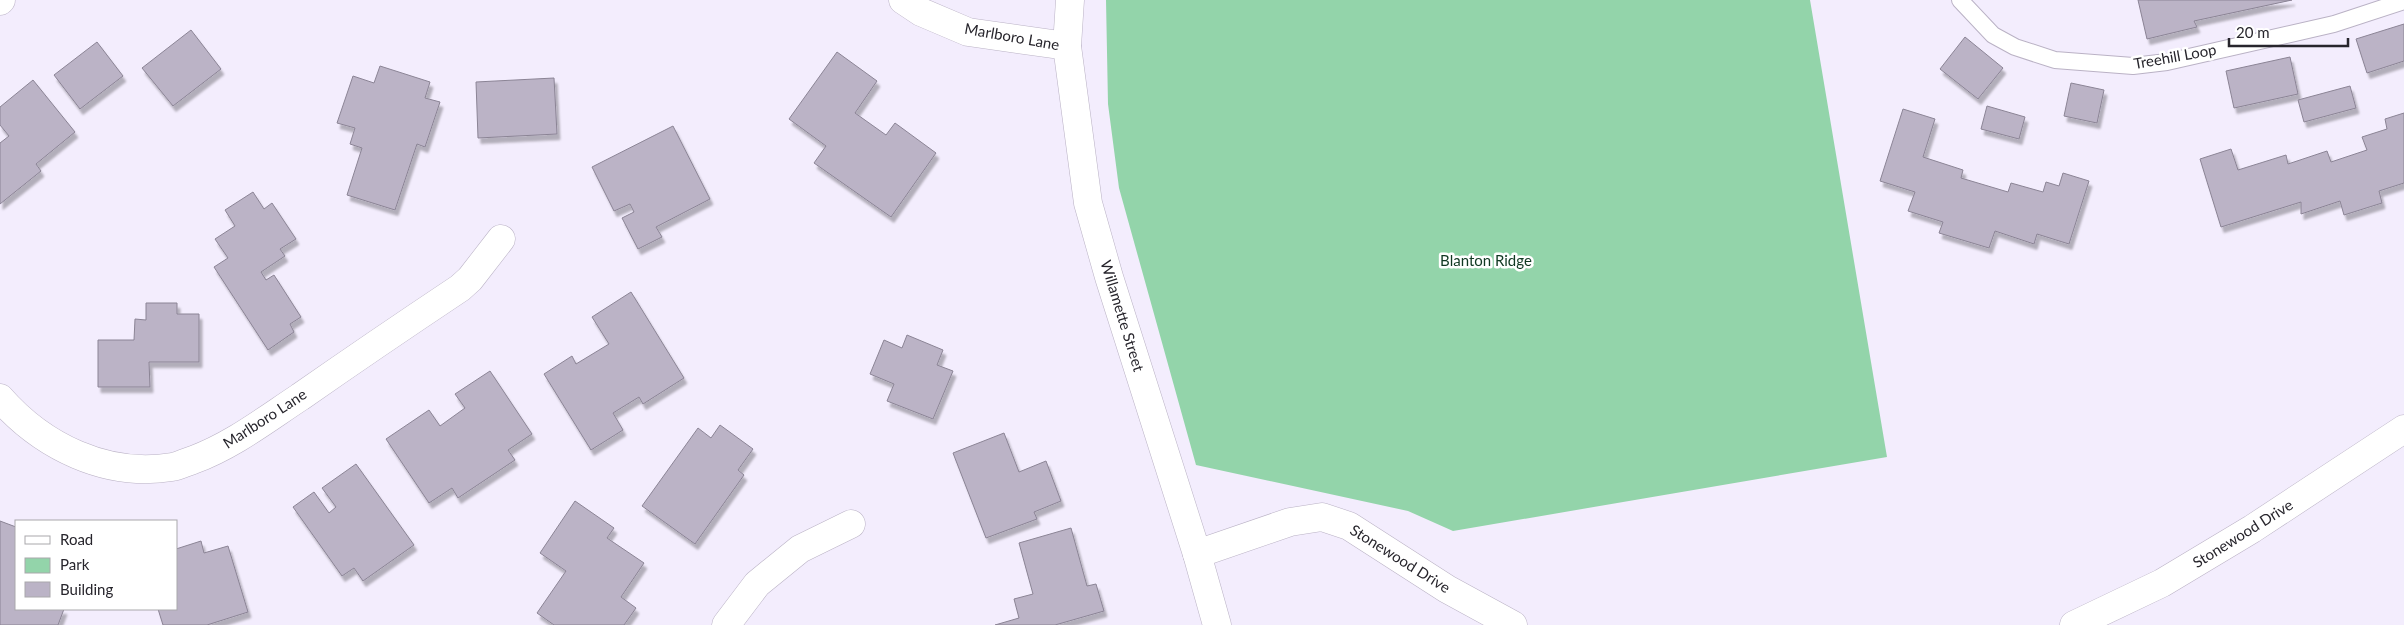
<svg xmlns="http://www.w3.org/2000/svg" width="2404" height="625" viewBox="0 0 2404 625" font-family="Lato,sans-serif">
<style>
.green{fill:#93d4aa}
.building{fill:#bbb3c6;stroke:#8b8495;filter:url(#shadow)}
.lines{fill:none;stroke-linecap:round;stroke-linejoin:round}
.lane-casing{stroke:#bab2c5;stroke-width:18}
.street-casing{stroke:#bab2c5;stroke-width:29}
.secondary-casing{stroke:#bab2c5;stroke-width:29}
.lane{stroke:#fff;stroke-width:16}
.street{stroke:#fff;stroke-width:28}
.secondary{stroke:#fff;stroke-width:28}
.labels{text-anchor:middle;stroke-width:5;stroke-linejoin:round;paint-order:stroke}
.street-label{font-size:15px;fill:#27252c;stroke:#fff}
.park-label{font-size:15px;fill:#103822;stroke:#fff}
</style>
<defs>
<filter id="shadow"><feDropShadow dx="3" dy="5.5" stdDeviation="1" flood-color="#0004"/></filter>
</defs>
<rect width="100%" height="100%" fill="#f3edfd"/>
<!-- green -->
<path class="green" d="M 1106,0 L 1810,0 L 1887,457 L 1453,531 L 1408,511 L 1196,465 L 1119,188 L 1108,104 Z"/>
<!-- building -->
<g class="building">
<path d="M 2138,0 L 2292,0 L 2194,21 L 2197,27 L 2147,39 Z"/>
<path d="M 2404,24 L 2404,61 L 2367,73 L 2356,39 Z"/>
<path d="M 191,30 L 221,69 L 173,106 L 142,68 Z"/>
<path d="M 1965,37 L 2003,68 L 1978,99 L 1940,69 Z"/>
<path d="M 97,42 L 123,76 L 80,109 L 54,75 Z"/>
<path d="M 837,52 L 877,81 L 855,113 L 886,135 L 895,123 L 936,153 L 891,217 L 814,163 L 826,146 L 789,119 Z"/>
<path d="M 2290,57 L 2298,94 L 2234,108 L 2226,71 Z"/>
<path d="M 380,66 L 430,82 L 425,98 L 440,102 L 425,147 L 417,144 L 395,210 L 347,195 L 362,148 L 350,144 L 355,128 L 337,123 L 353,76 L 374,83 Z"/>
<path d="M 554,78 L 557,134 L 478,138 L 476,82 Z"/>
<path d="M 33,80 L 75,132 L 36,164 L 41,171 L 0,204 L 0,143 L 9,136 L 0,125 L 0,107 Z"/>
<path d="M 2071,83 L 2104,90 L 2097,123 L 2064,116 Z"/>
<path d="M 2350,86 L 2356,108 L 2304,122 L 2298,100 Z"/>
<path d="M 1987,106 L 2025,117 L 2019,139 L 1981,129 Z"/>
<path d="M 1903,109 L 1935,119 L 1923,157 L 1963,170 L 1961,178 L 2008,192 L 2011,183 L 2043,192 L 2046,182 L 2059,186 L 2063,173 L 2089,181 L 2069,244 L 2037,234 L 2034,244 L 1995,231 L 1989,248 L 1939,233 L 1943,222 L 1908,211 L 1915,192 L 1880,181 Z"/>
<path d="M 2404,113 L 2404,183 L 2379,191 L 2382,203 L 2344,215 L 2340,201 L 2301,214 L 2301,202 L 2221,227 L 2200,159 L 2231,149 L 2238,170 L 2286,155 L 2288,164 L 2327,151 L 2331,162 L 2367,150 L 2362,137 L 2387,129 L 2385,119 Z"/>
<path d="M 673,126 L 710,199 L 656,227 L 662,237 L 638,249 L 622,218 L 634,212 L 630,204 L 614,211 L 592,167 Z"/>
<path d="M 253,192 L 264,209 L 272,203 L 296,239 L 280,249 L 285,256 L 261,272 L 266,280 L 274,275 L 301,317 L 290,324 L 294,332 L 268,350 L 214,267 L 228,258 L 215,239 L 235,226 L 225,210 Z"/>
<path d="M 631,292 L 684,378 L 643,404 L 639,397 L 613,413 L 623,430 L 591,450 L 544,374 L 572,356 L 576,364 L 609,344 L 592,317 Z"/>
<path d="M 146,303 L 177,303 L 177,314 L 199,314 L 199,362 L 149,362 L 150,387 L 98,387 L 98,340 L 134,340 L 135,319 L 146,320 Z"/>
<path d="M 907,335 L 943,350 L 937,365 L 953,371 L 933,419 L 887,401 L 894,384 L 870,374 L 884,340 L 902,348 Z"/>
<path d="M 490,371 L 532,434 L 508,450 L 515,460 L 458,498 L 452,488 L 429,503 L 386,439 L 429,410 L 440,426 L 465,408 L 455,394 Z"/>
<path d="M 720,425 L 753,449 L 738,470 L 744,475 L 695,544 L 642,506 L 698,428 L 711,438 Z"/>
<path d="M 1004,433 L 1019,472 L 1046,461 L 1061,501 L 1034,512 L 1037,519 L 986,538 L 953,453 Z"/>
<path d="M 356,464 L 414,545 L 363,581 L 354,568 L 342,576 L 293,507 L 314,492 L 329,513 L 336,507 L 322,488 Z"/>
<path d="M 575,501 L 614,528 L 607,538 L 644,563 L 621,597 L 636,608 L 624,625 L 554,625 L 537,613 L 566,571 L 540,553 Z"/>
<path d="M 0,521 L 16,527 L 16,609 L 64,609 L 58,625 L 0,625 Z"/>
<path d="M 1071,528 L 1087,586 L 1096,584 L 1104,611 L 1055,625 L 995,625 L 1019,618 L 1014,599 L 1033,594 L 1019,543 Z"/>
<path d="M 201,541 L 204,553 L 228,546 L 248,612 L 207,625 L 163,625 L 158,609 L 176,609 L 176,549 Z"/>
</g>
<g class="lines">
<defs>
<path id="lane" d="M 1960,0 L 1993,35 L 2015,47 L 2055,60 L 2133,66 L 2167,62 L 2334,24 L 2404,1"/>
<g id="street">
<path d="M 903,0 L 921,12 L 968,32 L 1067,46"/>
<path d="M 0,1 L 1,0"/>
<path d="M 0,398 C 42,446 106,478 172,467 C 179,466 186,462 193,460 C 233,445 265,420 300,397 C 353,360 406,324 460,288 L 470,279 L 501,239"/>
<path d="M 1197,554 L 1290,522 L 1322,517 L 1349,526 L 1447,589 L 1513,625"/>
<path d="M 726,625 L 757,584 L 800,549 L 851,524"/>
<path d="M 2074,625 L 2162,583 L 2252,529 L 2404,429"/>
</g>
<path id="secondary" d="M 1070,0 L 1067,46 L 1088,203 L 1109,277 L 1197,554 L 1217,625"/>
</defs>
<!-- lane casing -->
<use href="#lane" class="lane-casing"/>
<!-- street casing -->
<use href="#street" class="street-casing"/>
<!-- secondary casing -->
<use href="#secondary" class="secondary-casing"/>
<!-- lane -->
<use href="#lane" class="lane"/>
<!-- street -->
<use href="#street" class="street"/>
<!-- secondary -->
<use href="#secondary" class="secondary"/>
</g>
<g class="labels">
<!-- street labels -->
<g class="street-label">
<text transform="translate(1012 37) rotate(10)" y="5">Marlboro Lane</text>
<text transform="translate(2175 57) rotate(-10)" y="5">Treehill Loop</text>
<text transform="translate(1122 316) rotate(73)" y="5">Willamette Street</text>
<text transform="translate(265 419) rotate(-33)" y="5">Marlboro Lane</text>
<text transform="translate(2243 534) rotate(-32)" y="5">Stonewood Drive</text>
<text transform="translate(1400 559) rotate(32)" y="5">Stonewood Drive</text>
</g>
<!-- park labels -->
<g class="park-label">
<text x="1486" y="266">Blanton Ridge</text>
</g>
</g>
<!-- legend -->
<rect x="15" y="520" width="162" height="90" fill="#ffffff" stroke="#a9a8ab"/>
<rect x="25" y="536" width="25" height="8" fill="#ffffff" stroke="#a9a8ab"/>
<text x="60" y="545" font-size="15" fill="#27252c">Road</text>
<rect x="25" y="558" width="25" height="15" fill="#93d4aa" stroke="#a9a8ab"/>
<text x="60" y="570" font-size="15" fill="#27252c">Park</text>
<rect x="25" y="582" width="25" height="15" fill="#bbb3c6" stroke="#a9a8ab"/>
<text x="60" y="595" font-size="15" fill="#27252c">Building</text>
<!-- scale -->
<path d="M2229 38v8h119v-8" fill="none" stroke="#27252c" stroke-width="2.5"/>
<text x="2236" y="38" font-size="15" fill="#27252c" stroke="#ffffff" stroke-width="4" paint-order="stroke">20 m</text>
</svg>
